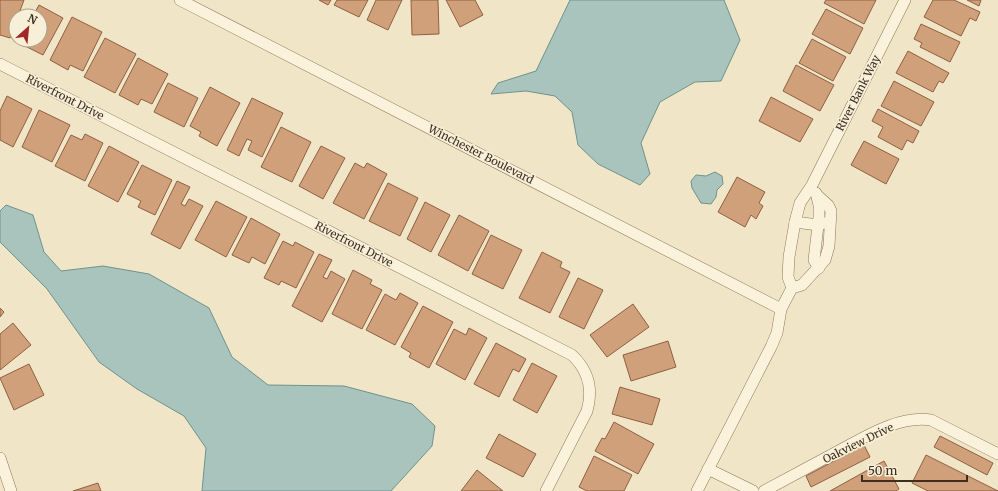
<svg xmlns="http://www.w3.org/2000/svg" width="998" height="491" viewBox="0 0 998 491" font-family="Merriweather,serif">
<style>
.water{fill:#a8c4bd;stroke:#6e938b}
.building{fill:#d0a07b;stroke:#8e6040}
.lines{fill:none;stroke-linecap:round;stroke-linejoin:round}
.street-casing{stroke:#8e775b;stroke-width:12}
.street{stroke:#faf2db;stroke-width:11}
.labels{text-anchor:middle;stroke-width:3.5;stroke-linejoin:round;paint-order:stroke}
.street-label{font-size:11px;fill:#3d2e1f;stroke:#f7efd7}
</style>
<rect width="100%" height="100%" fill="#f1e5c7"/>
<!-- water -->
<g class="water">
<path d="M 570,0 L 724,0 L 740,40 L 721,81 L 695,82 L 660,102 L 641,143 L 650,174 L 640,185 L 598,164 L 578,145 L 572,112 L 555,96 L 526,91 L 491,94 L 498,83 L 536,71 Z"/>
<path d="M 715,172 L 722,176 L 723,184 L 717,190 L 716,197 L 711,204 L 701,203 L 692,188 L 691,181 L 696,175 L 706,176 Z"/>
<path d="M 6,205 L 33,215 L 44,252 L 61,271 L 103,266 L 149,274 L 209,308 L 232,357 L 268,385 L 344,386 L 412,404 L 435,426 L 432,446 L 391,491 L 202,491 L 206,448 L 184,416 L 137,389 L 99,362 L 47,289 L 0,242 L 0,211 Z"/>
</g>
<!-- building -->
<g class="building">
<path d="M 0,0 L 24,0 L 18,16 L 16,16 L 16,22 L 10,38 L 0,35 Z"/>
<path d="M 319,0 L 331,0 L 328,5 Z"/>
<path d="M 337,0 L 368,0 L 359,17 L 334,5 Z"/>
<path d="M 376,0 L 402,0 L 388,30 L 367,20 Z"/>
<path d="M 411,0 L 438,0 L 439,34 L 412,35 Z"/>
<path d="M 446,0 L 475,0 L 483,15 L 460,27 Z"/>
<path d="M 826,0 L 876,0 L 864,24 L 824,3 Z"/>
<path d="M 933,0 L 954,0 L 980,12 L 976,21 L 970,18 L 961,36 L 924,17 Z"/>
<path d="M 967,0 L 981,0 L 979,6 Z"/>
<path d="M 39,5 L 63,18 L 43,55 L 19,43 L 20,40 L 40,40 L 40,16 L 33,16 Z"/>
<path d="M 826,9 L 863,28 L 850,54 L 812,34 Z"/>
<path d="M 72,17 L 102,32 L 83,71 L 70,65 L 68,70 L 50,60 Z"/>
<path d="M 921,24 L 960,42 L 950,62 L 920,47 L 922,43 L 914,39 Z"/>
<path d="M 105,38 L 136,54 L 115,93 L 84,77 Z"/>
<path d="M 812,39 L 846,57 L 833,81 L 799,63 Z"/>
<path d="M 908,51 L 949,73 L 943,83 L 939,81 L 933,92 L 896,73 Z"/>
<path d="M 138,58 L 168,74 L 152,104 L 141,99 L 138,105 L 119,95 Z"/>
<path d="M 796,65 L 834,85 L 820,111 L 783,91 Z"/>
<path d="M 894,81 L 934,102 L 921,126 L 881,106 Z"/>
<path d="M 168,83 L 198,98 L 184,127 L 154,112 Z"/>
<path d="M 210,87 L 240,103 L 217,146 L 199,136 L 201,132 L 190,126 Z"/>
<path d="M 7,96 L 32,109 L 13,147 L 0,140 L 0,111 Z"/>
<path d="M 771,97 L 813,119 L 800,142 L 759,121 Z"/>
<path d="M 252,98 L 283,113 L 262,157 L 248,150 L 252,141 L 247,139 L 239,156 L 227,150 Z"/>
<path d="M 878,109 L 919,131 L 913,143 L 907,140 L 902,150 L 878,137 L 883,127 L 872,121 Z"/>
<path d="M 39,110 L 70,125 L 52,162 L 22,147 Z"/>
<path d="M 281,127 L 311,142 L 292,182 L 261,167 Z"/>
<path d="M 85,134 L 103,143 L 85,181 L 55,166 L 71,135 L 82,140 Z"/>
<path d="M 864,141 L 899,159 L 886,184 L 851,165 Z"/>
<path d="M 109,146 L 139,162 L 118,202 L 88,186 Z"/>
<path d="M 321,146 L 345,158 L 323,199 L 299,186 Z"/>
<path d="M 355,163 L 364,168 L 367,163 L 387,174 L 364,219 L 333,203 Z"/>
<path d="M 142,165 L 172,180 L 155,215 L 138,207 L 141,201 L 127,194 Z"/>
<path d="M 737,177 L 765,192 L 759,203 L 763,206 L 756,219 L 751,215 L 745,227 L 718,212 Z"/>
<path d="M 177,181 L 190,187 L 181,204 L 185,206 L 189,199 L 203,206 L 180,249 L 151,234 Z"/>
<path d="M 388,183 L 418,198 L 400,236 L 369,221 Z"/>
<path d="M 216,201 L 247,217 L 226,257 L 195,240 Z"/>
<path d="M 425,202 L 450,215 L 431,252 L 407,239 Z"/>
<path d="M 459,215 L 489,231 L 468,271 L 438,255 Z"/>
<path d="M 251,218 L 280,234 L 265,264 L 252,257 L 249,263 L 232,255 Z"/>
<path d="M 491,235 L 522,250 L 503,289 L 472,274 Z"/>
<path d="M 283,241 L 293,246 L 295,242 L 314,252 L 296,288 L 281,281 L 279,285 L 264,278 Z"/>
<path d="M 542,252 L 562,262 L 560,267 L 570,272 L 550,313 L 519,298 Z"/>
<path d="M 319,254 L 332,260 L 323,277 L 327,279 L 331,271 L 345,279 L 322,322 L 292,306 Z"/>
<path d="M 353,270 L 372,280 L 370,284 L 382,290 L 362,329 L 332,314 Z"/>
<path d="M 578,278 L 603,290 L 584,329 L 559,317 Z"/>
<path d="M 400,293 L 418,303 L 395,345 L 366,330 L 385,294 L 396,300 Z"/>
<path d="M 633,304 L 649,327 L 607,357 L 590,335 Z"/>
<path d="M 423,306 L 453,322 L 429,368 L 409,357 L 411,353 L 401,347 Z"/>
<path d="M 0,308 L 4,312 L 0,317 Z"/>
<path d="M 13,323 L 31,345 L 0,370 L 0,334 Z"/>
<path d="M 469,328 L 487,338 L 465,380 L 436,364 L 454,329 L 466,335 Z"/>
<path d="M 668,341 L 676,367 L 631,381 L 623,355 Z"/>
<path d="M 496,343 L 526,359 L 519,372 L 513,369 L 499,397 L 474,384 Z"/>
<path d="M 532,363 L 557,376 L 537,413 L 513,400 Z"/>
<path d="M 29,364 L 44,395 L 14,410 L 0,378 Z"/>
<path d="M 620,387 L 660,399 L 652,425 L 612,414 Z"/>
<path d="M 614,422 L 654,444 L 638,474 L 595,451 L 602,438 L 605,439 Z"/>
<path d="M 499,434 L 536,454 L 523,477 L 486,458 Z"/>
<path d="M 940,436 L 993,463 L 987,475 L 934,447 Z"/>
<path d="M 864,445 L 870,457 L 811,487 L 806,476 Z"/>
<path d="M 926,455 L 998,491 L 928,491 L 912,483 Z"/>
<path d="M 594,456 L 632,475 L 624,491 L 587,491 L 579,487 Z"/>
<path d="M 884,461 L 899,489 L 896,491 L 830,491 Z"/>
<path d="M 477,470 L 503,491 L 461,491 Z"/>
<path d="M 98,483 L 101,491 L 73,491 Z"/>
</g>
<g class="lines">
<defs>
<g id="street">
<path d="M 180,0 L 781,309"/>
<path d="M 0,64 L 572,355 C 589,371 593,390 587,411 L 546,491"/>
<path d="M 816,193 L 819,205 L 819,217 L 814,260 L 819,268"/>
<path d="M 795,222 L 818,225 L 824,223"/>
<path d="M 792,288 L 788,277 L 789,257 L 795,222 L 800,203 L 812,185 L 905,0"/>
<path d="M 0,458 L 11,491"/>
<path d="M 708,469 L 753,491"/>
<path d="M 697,491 L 771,347 L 777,333 L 781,309 L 792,288 L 802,285 L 825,260 L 829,246 L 831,211 L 828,205 L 818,196"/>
<path d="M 764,491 C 786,479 809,467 831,455 C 861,440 896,415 931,420 L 998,454"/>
</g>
</defs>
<!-- street casing -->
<use href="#street" class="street-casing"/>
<!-- street -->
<use href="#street" class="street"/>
</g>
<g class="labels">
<!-- street labels -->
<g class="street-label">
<text transform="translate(858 93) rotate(-63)" y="4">River Bank Way</text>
<text transform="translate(65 97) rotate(27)" y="4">Riverfront Drive</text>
<text transform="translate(481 154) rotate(27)" y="4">Winchester Boulevard</text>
<text transform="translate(354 244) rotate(27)" y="4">Riverfront Drive</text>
<text transform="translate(858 443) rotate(-26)" y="4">Oakview Drive</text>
</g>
</g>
<!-- north arrow -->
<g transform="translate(28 28) rotate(27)"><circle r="19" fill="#f7efd7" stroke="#ada28d"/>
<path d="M0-3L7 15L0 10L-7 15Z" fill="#a02928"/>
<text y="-6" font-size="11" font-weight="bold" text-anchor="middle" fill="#3d2e1f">N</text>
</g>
<!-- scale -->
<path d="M862 475v6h105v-6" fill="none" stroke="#3d2e1f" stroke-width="2"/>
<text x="868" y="475" font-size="12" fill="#3d2e1f" stroke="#f7efd7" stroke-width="3" paint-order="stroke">50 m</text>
</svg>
